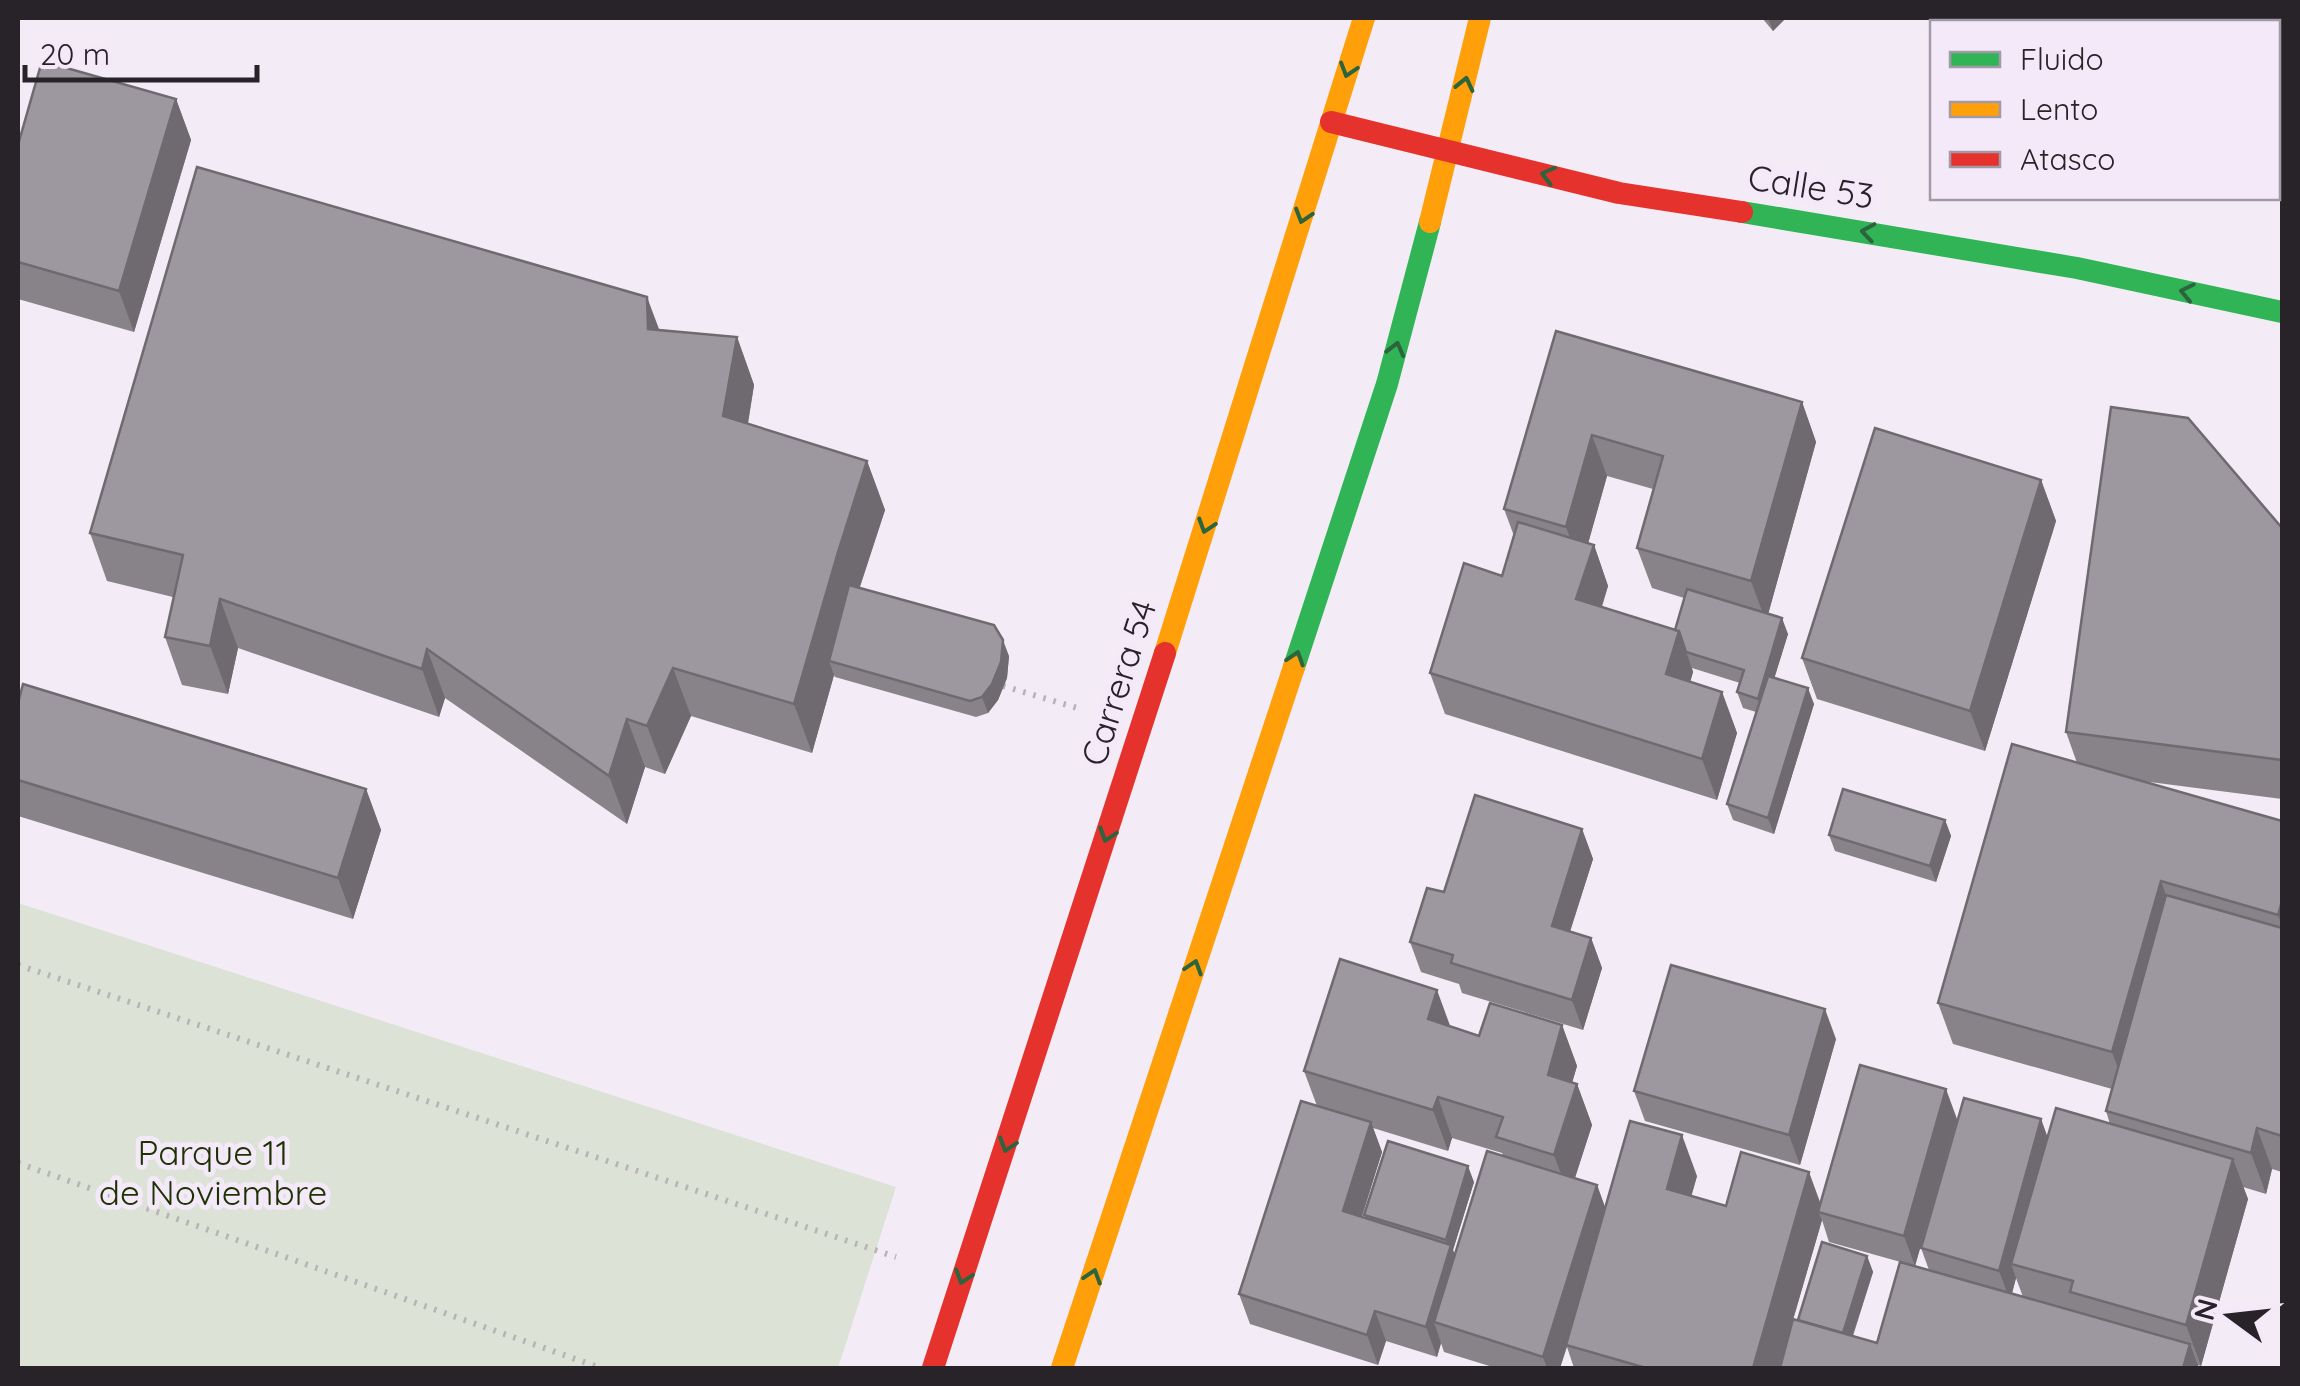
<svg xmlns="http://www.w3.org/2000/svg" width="2300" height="1386" viewBox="0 0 2300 1386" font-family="Quicksand,sans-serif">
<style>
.green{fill:#dce2d5}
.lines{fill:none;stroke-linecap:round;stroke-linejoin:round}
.path{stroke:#b8b3b7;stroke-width:6;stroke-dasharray:2.5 8;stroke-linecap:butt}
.fast{stroke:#30b455;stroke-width:22}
.slow{stroke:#ff9f0a;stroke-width:22}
.jam{stroke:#e5322d;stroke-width:22}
.wall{fill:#878389;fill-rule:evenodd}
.shaded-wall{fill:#6e6a6f}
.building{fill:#9d989f;stroke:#6e6a6f;stroke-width:2.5}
.oneway{stroke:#2b643d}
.labels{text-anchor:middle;stroke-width:10;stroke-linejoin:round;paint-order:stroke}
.street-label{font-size:35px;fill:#272329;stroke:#f4e9f9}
.park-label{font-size:35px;fill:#1e3100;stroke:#f4e9f9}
</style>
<rect width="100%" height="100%" fill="#f3ecf6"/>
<!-- green -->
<path class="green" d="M 18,903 L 896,1187 L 838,1368 L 18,1368 Z"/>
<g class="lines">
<!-- path -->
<g class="path">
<path d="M 1003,686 L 1077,708"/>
<path d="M 18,965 L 896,1257"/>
<path d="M 18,1163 L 601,1368"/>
</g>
<!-- fast -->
<g class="fast">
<path d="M 1742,212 L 2077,268 L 2282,312"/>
<path d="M 1294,667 L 1387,384 L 1430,222"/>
</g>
<!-- slow -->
<g class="slow">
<path d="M 1430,222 L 1480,18"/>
<path d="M 1165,653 L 1364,18"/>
<path d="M 1062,1368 L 1294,667"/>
</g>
<!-- jam -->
<g class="jam">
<path d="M 1331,122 L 1619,193 L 1742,212"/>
<path d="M 933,1368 L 1165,653"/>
</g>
</g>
<!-- wall -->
<g class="wall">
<path d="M 1762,18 L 1786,18 L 1773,31 Z"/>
<path d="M 1956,18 L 2196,18 L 2196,22 L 1958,22 Z"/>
<path d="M 176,99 L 191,140 L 134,332 L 18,299 L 18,145 Z"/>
<path d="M 659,330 L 737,337 L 754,385 L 748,424 L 867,461 L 885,510 L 860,587 L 1009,656 L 1007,678 L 998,700 L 988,713 L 976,717 L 835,677 L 834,675 L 812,753 L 691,716 L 665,774 L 645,767 L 627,824 L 445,698 L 439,717 L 238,648 L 228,694 L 182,685 L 165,637 L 173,597 L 107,581 L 90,533 Z"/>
<path d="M 1556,331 L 1802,402 L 1816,442 L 1768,614 L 1788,634 L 1774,678 L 1814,704 L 1774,834 L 1733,820 L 1727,804 L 1756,712 L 1743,708 L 1737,692 L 1740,683 L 1692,668 L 1693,672 L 1690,682 L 1722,692 L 1737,733 L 1717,800 L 1445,714 L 1430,673 L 1502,576 L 1514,536 L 1504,509 ZM 1607,476 L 1653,489 L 1637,548 L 1652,588 L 1684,598 L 1675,630 L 1602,607 L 1608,586 L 1594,545 L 1588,544 Z"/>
<path d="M 2041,480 L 2056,521 L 1985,751 L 1817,699 L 1802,658 Z"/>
<path d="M 2282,528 L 2282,799 L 2142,781 L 2282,821 L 2282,1172 L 2272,1169 L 2266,1194 L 2243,1187 L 2248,1199 L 2201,1366 L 2198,1365 L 2199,1368 L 1780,1368 L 1798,1321 L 1867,1256 L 1873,1272 L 1853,1336 L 1877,1343 L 1929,1270 L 1921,1248 L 2041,1119 L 2047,1137 L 2110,1124 L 2106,1111 L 2112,1089 L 1953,1044 L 1938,1003 L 2077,763 L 2066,732 ZM 2016,1278 L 2023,1297 L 2012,1294 Z"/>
<path d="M 18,703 L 366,789 L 381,830 L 353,919 L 18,816 Z"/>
<path d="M 1945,820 L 1951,836 L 1936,882 L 1835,851 L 1829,835 Z"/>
<path d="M 1582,829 L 1593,859 L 1570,932 L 1591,938 L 1602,968 L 1583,1030 L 1462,993 L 1459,984 L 1421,972 L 1410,942 L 1444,892 Z"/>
<path d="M 1562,1025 L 1577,1066 L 1572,1083 L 1577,1084 L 1592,1125 L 1575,1178 L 1597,1185 L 1605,1208 L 1697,1176 L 1691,1196 L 1726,1206 L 1821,1204 L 1957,1119 L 1915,1266 L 1829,1242 L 1822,1220 L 1779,1368 L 1574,1368 L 1567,1347 L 1560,1368 L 1496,1368 L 1444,1352 L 1441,1343 L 1437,1357 L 1386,1341 L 1378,1365 L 1250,1324 L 1239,1294 L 1317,1106 L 1304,1071 L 1450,1027 L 1479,1036 ZM 1373,1128 L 1448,1151 L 1452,1138 L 1502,1153 L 1503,1156 L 1455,1254 L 1453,1250 L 1474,1182 L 1364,1215 L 1366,1218 L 1362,1217 L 1382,1152 Z"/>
<path d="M 1836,1039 L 1800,1165 L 1645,1121 L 1634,1091 Z"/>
</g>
<!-- shaded-wall -->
<g class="shaded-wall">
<path d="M 1768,18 L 1786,18 L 1773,31 Z"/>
<path d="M 176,99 L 191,140 L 134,332 L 119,291 Z"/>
<path d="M 647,297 L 665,345 L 648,329 Z"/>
<path d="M 737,337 L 754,385 L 741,464 L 723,416 Z"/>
<path d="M 1802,402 L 1816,442 L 1766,622 L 1751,581 Z"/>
<path d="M 1592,435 L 1607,476 L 1581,568 L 1566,527 Z"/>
<path d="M 867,461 L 885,510 L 855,601 L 829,661 L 834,675 L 812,753 L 794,704 L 838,552 Z"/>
<path d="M 2041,480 L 2056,521 L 1985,751 L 1970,711 Z"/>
<path d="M 1594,545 L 1608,586 L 1591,639 L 1576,599 Z"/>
<path d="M 220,599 L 238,648 L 228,694 L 210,646 Z"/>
<path d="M 1782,618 L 1788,634 L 1763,715 L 1758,699 Z"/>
<path d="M 1679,631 L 1693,672 L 1681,715 L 1666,674 Z"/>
<path d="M 1003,640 L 1009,656 L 1007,678 L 998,700 L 988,713 L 982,697 Z"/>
<path d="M 427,649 L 445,698 L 439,717 L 422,669 Z"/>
<path d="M 673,668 L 691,716 L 665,774 L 647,726 Z"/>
<path d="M 1808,688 L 1814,704 L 1774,834 L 1768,818 Z"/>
<path d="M 1722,692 L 1737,733 L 1717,800 L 1702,759 Z"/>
<path d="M 627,719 L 645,767 L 627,824 L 609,776 Z"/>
<path d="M 366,789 L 381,830 L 353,919 L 338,878 Z"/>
<path d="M 1945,820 L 1951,836 L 1936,882 L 1930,866 Z"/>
<path d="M 1582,829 L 1593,859 L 1562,956 L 1552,926 Z"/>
<path d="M 2161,881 L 2175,921 L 2127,1093 L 2112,1052 Z"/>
<path d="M 2282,901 L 2282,926 L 2278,915 Z"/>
<path d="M 1591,938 L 1602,968 L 1583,1030 L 1572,1000 Z"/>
<path d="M 1437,990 L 1452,1031 L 1428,1019 Z"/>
<path d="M 1825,1009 L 1836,1039 L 1800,1165 L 1789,1135 Z"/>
<path d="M 1562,1025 L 1577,1066 L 1562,1116 L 1548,1075 Z"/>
<path d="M 1577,1084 L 1592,1125 L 1569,1196 L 1554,1155 Z"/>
<path d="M 1946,1089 L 1957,1119 L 1915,1266 L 1904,1236 Z"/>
<path d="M 1438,1097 L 1452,1138 L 1448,1151 L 1433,1110 Z"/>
<path d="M 2041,1119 L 2052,1149 L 2011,1264 L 2016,1278 L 2010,1300 L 1999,1271 Z"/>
<path d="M 1371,1122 L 1382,1152 L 1354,1241 L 1343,1211 Z"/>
<path d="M 2257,1128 L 2272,1169 L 2266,1194 L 2251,1153 Z"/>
<path d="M 1682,1135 L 1697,1176 L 1682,1230 L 1667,1189 Z"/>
<path d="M 2233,1159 L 2248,1199 L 2201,1366 L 2186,1325 Z"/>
<path d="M 1468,1166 L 1474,1182 L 1453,1250 L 1462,1275 L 1434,1322 L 1441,1343 L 1437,1357 L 1426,1327 L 1450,1251 L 1446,1240 Z"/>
<path d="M 1809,1172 L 1824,1213 L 1818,1212 L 1822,1220 L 1779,1368 L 1753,1368 Z"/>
<path d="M 1597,1185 L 1608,1215 L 1560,1368 L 1547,1368 L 1543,1357 Z"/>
<path d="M 1867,1256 L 1873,1272 L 1848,1350 L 1843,1334 Z"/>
<path d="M 1375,1311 L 1386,1341 L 1378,1365 L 1367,1335 Z"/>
<path d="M 2190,1344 L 2199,1368 L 2183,1368 Z"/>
</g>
<!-- building -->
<g class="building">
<path d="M 2072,18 L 2191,18 L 2191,22 L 2127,22 Z"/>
<path d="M 42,61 L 176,99 L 119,291 L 18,262 L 18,145 Z"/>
<path d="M 197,167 L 647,297 L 648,329 L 737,337 L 723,416 L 867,461 L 838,552 L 794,704 L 673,668 L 647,726 L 627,719 L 609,776 L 427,649 L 422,669 L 220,599 L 210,646 L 165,637 L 183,555 L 90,533 Z"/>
<path d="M 1556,331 L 1802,402 L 1751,581 L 1637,548 L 1663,456 L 1592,435 L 1566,527 L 1504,509 Z"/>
<path d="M 2111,407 L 2188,418 L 2282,528 L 2282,760 L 2066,732 Z"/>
<path d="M 1875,428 L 2041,480 L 1970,711 L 1802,658 Z"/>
<path d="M 1518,522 L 1594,545 L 1576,599 L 1679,631 L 1666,674 L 1722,692 L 1702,759 L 1430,673 L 1464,563 L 1502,576 Z"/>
<path d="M 849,585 L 994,625 L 1003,640 L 1001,662 L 992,684 L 982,697 L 970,701 L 829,661 Z"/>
<path d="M 1687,589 L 1782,618 L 1758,699 L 1737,692 L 1744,670 L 1686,652 L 1679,631 L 1675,630 Z"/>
<path d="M 1768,676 L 1808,688 L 1768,818 L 1727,804 Z"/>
<path d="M 23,684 L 366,789 L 338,878 L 18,780 L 18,703 Z"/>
<path d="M 2012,744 L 2282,821 L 2282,901 L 2278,915 L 2161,881 L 2112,1052 L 1938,1003 Z"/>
<path d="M 1843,789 L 1945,820 L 1930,866 L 1829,835 Z"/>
<path d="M 1475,795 L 1582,829 L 1552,926 L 1591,938 L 1572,1000 L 1451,963 L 1453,955 L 1410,942 L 1427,888 L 1444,892 Z"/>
<path d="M 2166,895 L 2282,928 L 2282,1136 L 2257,1128 L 2251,1153 L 2106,1111 Z"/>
<path d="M 1340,959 L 1437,990 L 1428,1019 L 1479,1036 L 1490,1003 L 1562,1025 L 1548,1075 L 1577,1084 L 1554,1155 L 1496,1137 L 1503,1117 L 1438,1097 L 1433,1110 L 1304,1071 Z"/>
<path d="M 1671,965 L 1825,1009 L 1789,1135 L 1634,1091 Z"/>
<path d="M 1860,1065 L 1946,1089 L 1904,1236 L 1818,1212 Z"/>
<path d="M 1964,1098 L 2041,1119 L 1999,1271 L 1921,1248 Z"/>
<path d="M 1301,1101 L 1371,1122 L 1343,1211 L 1451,1245 L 1426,1327 L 1375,1311 L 1367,1335 L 1239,1294 Z"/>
<path d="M 2056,1108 L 2233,1159 L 2186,1325 L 2070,1292 L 2073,1281 L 2011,1264 Z"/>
<path d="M 1630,1121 L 1682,1135 L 1667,1189 L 1726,1206 L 1741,1152 L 1809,1172 L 1753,1368 L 1646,1368 L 1566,1345 Z"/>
<path d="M 1388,1141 L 1468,1166 L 1446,1240 L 1364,1215 Z"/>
<path d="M 1487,1151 L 1597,1185 L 1543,1357 L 1434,1322 Z"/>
<path d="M 1822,1242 L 1867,1256 L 1843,1333 L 1798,1320 Z"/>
<path d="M 1900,1262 L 2190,1344 L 2183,1368 L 1780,1368 L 1793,1319 L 1877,1343 Z"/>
</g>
<!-- one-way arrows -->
<defs><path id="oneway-chevron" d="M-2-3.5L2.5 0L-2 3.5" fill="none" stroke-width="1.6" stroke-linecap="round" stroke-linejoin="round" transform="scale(2.5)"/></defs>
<g class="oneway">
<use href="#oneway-chevron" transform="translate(1348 70) rotate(107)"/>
<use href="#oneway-chevron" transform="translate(1465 84) rotate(-77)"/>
<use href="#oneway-chevron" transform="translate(1548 175) rotate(-166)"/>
<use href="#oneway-chevron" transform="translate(1303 216) rotate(107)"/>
<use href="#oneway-chevron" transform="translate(1868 232) rotate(-171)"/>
<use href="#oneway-chevron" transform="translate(2187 292) rotate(-168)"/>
<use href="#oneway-chevron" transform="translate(1396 349) rotate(-75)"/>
<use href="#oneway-chevron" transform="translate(1206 526) rotate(108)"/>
<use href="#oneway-chevron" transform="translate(1296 658) rotate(-72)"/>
<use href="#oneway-chevron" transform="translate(1107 835) rotate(108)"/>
<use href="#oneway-chevron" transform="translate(1194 967) rotate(-72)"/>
<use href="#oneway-chevron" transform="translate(1007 1145) rotate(108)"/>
<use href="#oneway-chevron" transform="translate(1093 1276) rotate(-72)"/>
<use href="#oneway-chevron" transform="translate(963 1277) rotate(108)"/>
</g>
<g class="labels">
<!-- street labels -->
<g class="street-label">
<text transform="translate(1811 187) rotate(9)" y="12">Calle 53</text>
<text transform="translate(1119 683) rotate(-72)" y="12">Carrera 54</text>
</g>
<!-- park labels -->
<g class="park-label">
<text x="213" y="1165">Parque 11<tspan x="213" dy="40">de Noviembre</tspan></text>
</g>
</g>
<!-- border -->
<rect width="2300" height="1386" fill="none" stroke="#272329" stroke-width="40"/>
<!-- legend -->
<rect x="1930" y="20" width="350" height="180" fill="#f4e9f9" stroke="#a29aa6" stroke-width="2.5"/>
<rect x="1950" y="52" width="50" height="15" fill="#30b455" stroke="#a29aa6" stroke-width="2.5"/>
<text x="2020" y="70" font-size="30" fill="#272329">Fluido</text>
<rect x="1950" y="102" width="50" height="15" fill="#ff9f0a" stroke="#a29aa6" stroke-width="2.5"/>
<text x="2020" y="120" font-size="30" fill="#272329">Lento</text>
<rect x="1950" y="152" width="50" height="15" fill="#e5322d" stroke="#a29aa6" stroke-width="2.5"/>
<text x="2020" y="170" font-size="30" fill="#272329">Atasco</text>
<!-- north arrow -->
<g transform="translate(2230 1316) rotate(285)" stroke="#f4e9f9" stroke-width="8" paint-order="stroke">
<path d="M0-8L18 38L0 25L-18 38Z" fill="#272329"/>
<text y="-15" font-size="28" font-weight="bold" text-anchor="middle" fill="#272329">N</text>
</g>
<!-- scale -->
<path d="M25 65v15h232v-15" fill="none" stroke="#272329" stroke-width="5"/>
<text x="40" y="65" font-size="30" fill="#272329" stroke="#f4e9f9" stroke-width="8" paint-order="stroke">20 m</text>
</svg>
